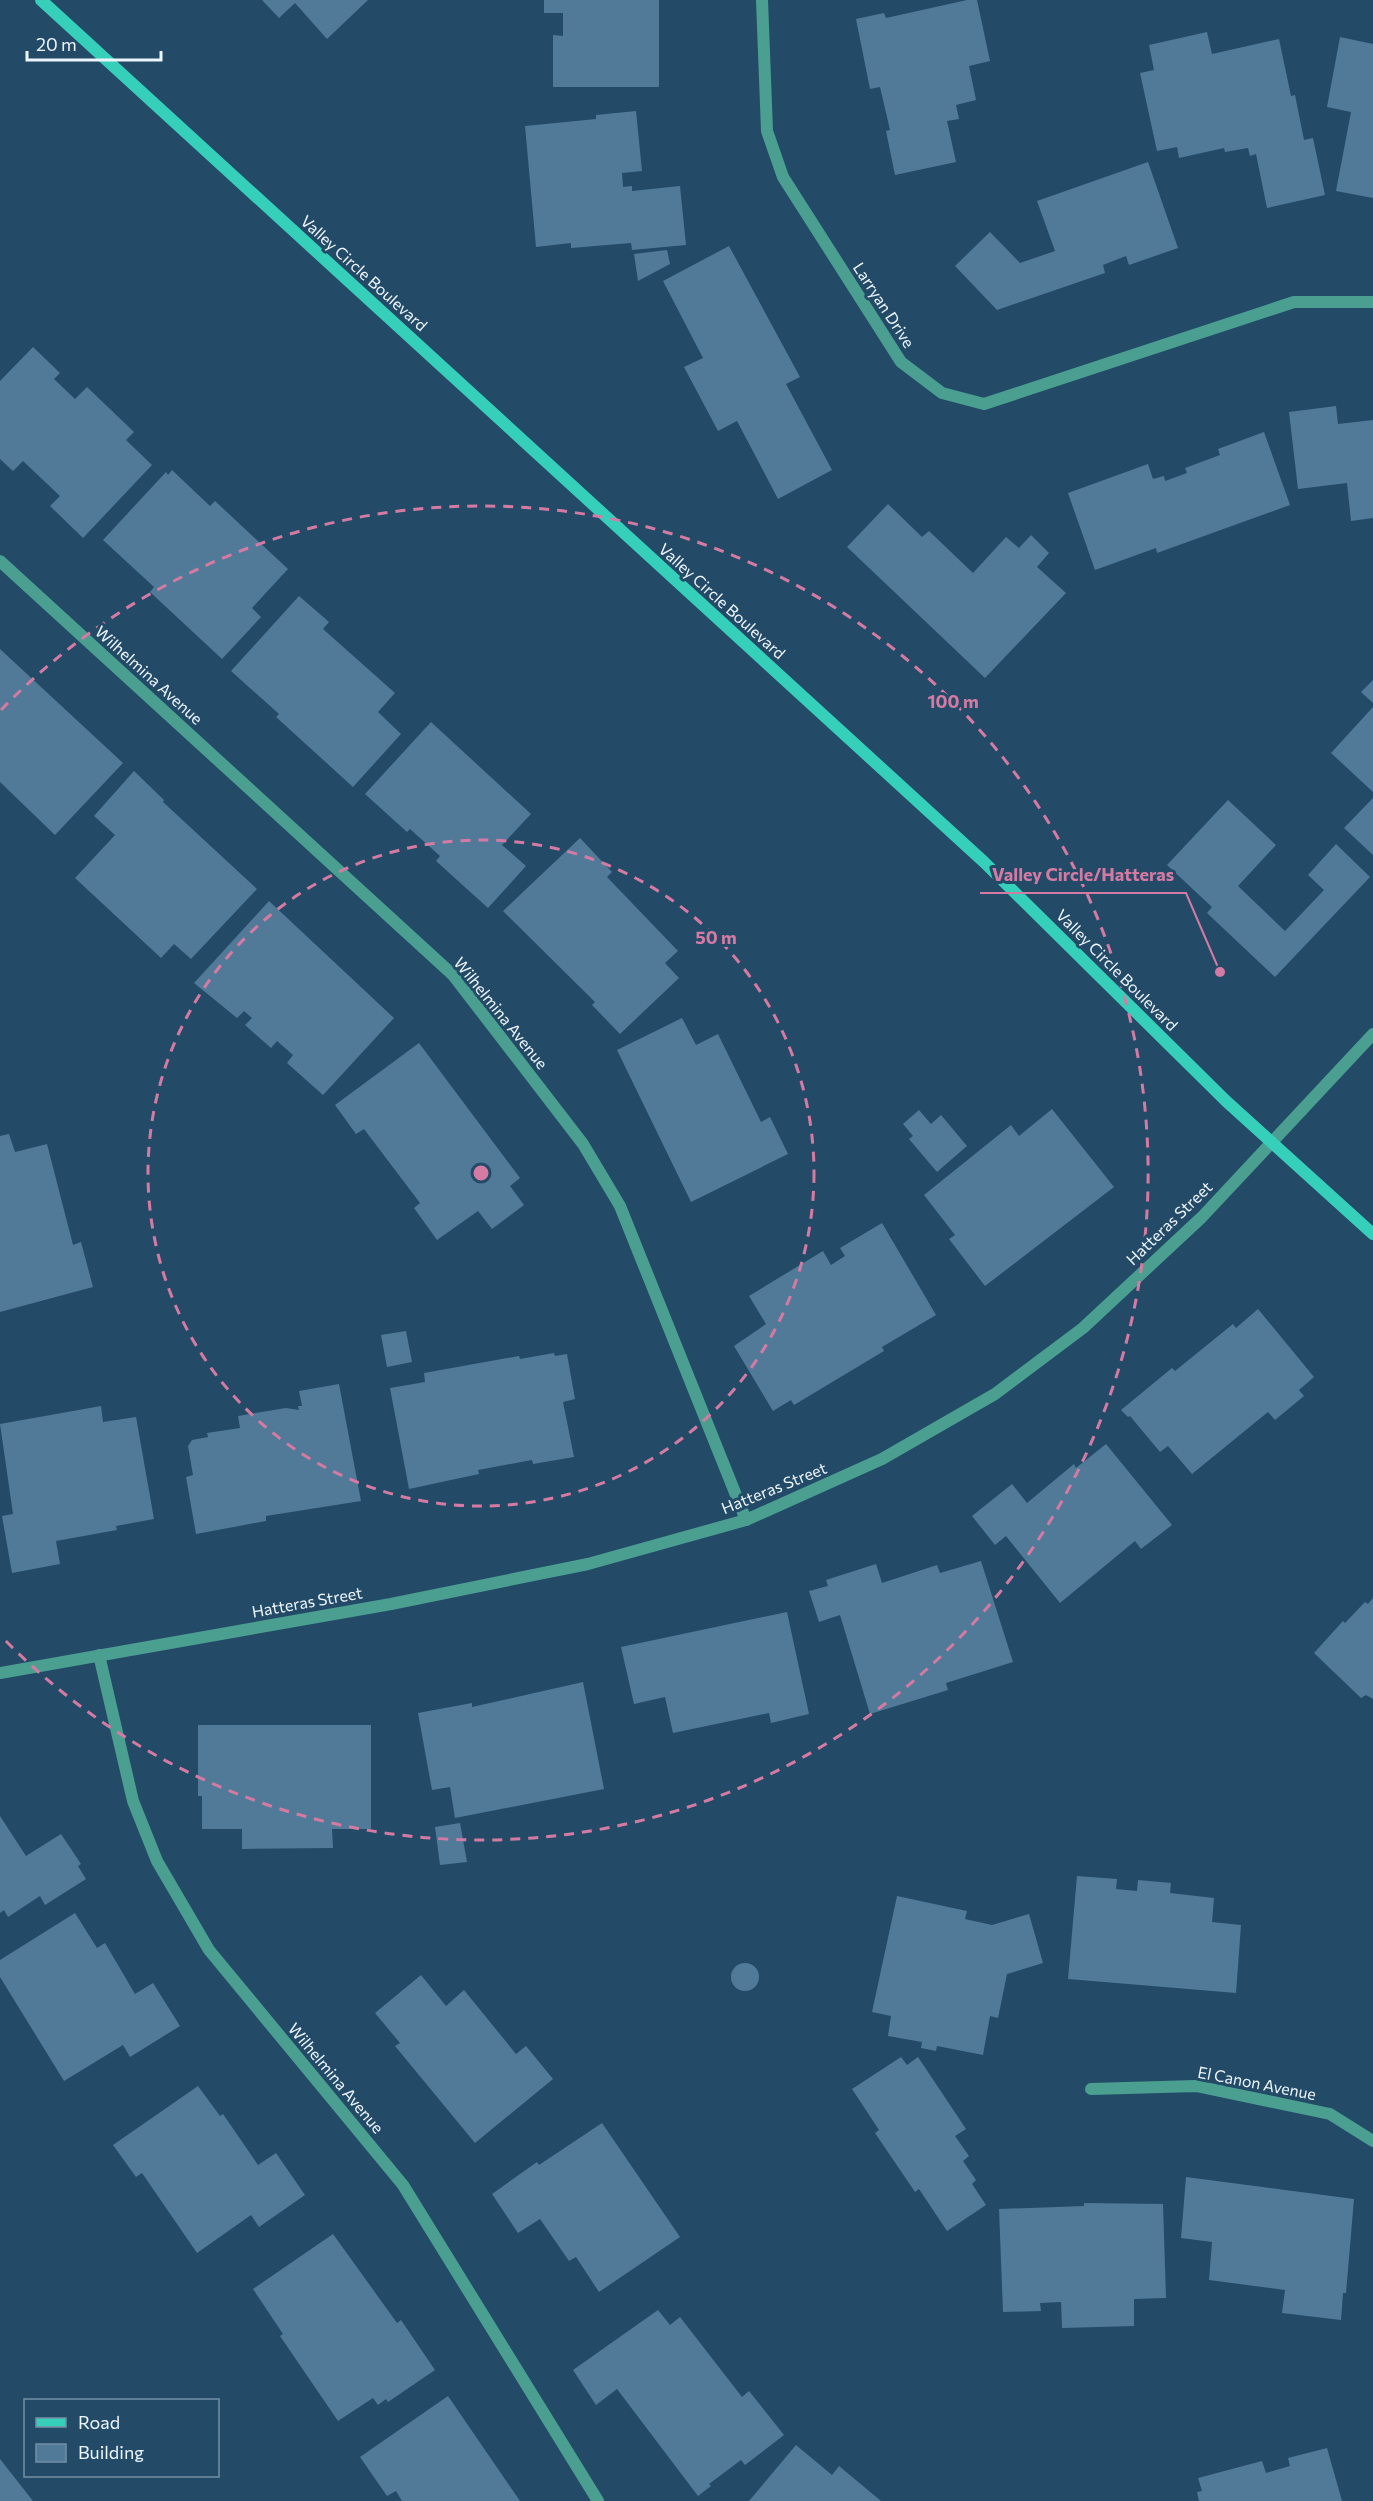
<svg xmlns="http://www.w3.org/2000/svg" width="1373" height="2501" viewBox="0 0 1373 2501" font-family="Commissioner,sans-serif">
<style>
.building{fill:#517a98}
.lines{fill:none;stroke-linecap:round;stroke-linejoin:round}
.minor{stroke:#4b9f91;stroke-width:12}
.secondary{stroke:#36cfba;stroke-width:12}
.ring{fill:none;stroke:#d57ba3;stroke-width:3;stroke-dasharray:10 8}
.labels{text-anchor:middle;stroke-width:6;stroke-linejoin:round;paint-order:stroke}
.street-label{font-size:16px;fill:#edf5fc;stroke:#234b68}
.centre{fill:#d57ba3;stroke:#234b68;stroke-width:3}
.ring-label{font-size:18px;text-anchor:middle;font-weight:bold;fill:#d57ba3;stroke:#234b68;stroke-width:6;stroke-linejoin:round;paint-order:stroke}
.leader{fill:none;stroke:#d57ba3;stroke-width:2}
.callout-dot{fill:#d57ba3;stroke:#234b68;stroke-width:2}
.callout-label{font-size:18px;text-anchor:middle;font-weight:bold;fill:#d57ba3;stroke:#234b68;stroke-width:6;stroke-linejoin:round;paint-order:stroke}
</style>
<rect width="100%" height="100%" fill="#234b68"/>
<!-- building -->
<g class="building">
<path d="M 262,0 L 368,0 L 327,39 L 295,3 L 279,18 Z"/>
<path d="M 544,0 L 659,0 L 659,87 L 553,87 L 553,35 L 563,36 L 563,13 L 544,13 Z"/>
<path d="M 967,0 L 977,0 L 990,61 L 969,66 L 976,100 L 956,105 L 959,119 L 947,121 L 956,162 L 895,175 L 886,131 L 890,130 L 880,87 L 870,89 L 856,19 L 884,13 L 886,18 Z"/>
<path d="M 1207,32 L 1212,54 L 1279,39 L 1291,96 L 1295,95 L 1304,140 L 1313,138 L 1325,195 L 1267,208 L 1256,154 L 1250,156 L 1248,148 L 1225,152 L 1224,148 L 1179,158 L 1177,147 L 1157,151 L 1140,73 L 1154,70 L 1149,45 Z"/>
<path d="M 1340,37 L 1373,44 L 1373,198 L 1336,191 L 1351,112 L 1327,107 Z"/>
<path d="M 636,111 L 642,171 L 622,173 L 623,187 L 632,186 L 632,191 L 680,186 L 686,245 L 632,250 L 631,243 L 571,248 L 571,243 L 536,247 L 525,126 L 596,119 L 596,115 Z"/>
<path d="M 1148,162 L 1178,248 L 1129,265 L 1126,256 L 1103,265 L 1105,273 L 997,310 L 955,266 L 990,232 L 1020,263 L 1055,251 L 1037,201 Z"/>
<path d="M 729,246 L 800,377 L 786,384 L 832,470 L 778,499 L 737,421 L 718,431 L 684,367 L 703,358 L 663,281 Z"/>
<path d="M 667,250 L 670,264 L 638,281 L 634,254 Z"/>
<path d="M 33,347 L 60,373 L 54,379 L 75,399 L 87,387 L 134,432 L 126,440 L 152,465 L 83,538 L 50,506 L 60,496 L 23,461 L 13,471 L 0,459 L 0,381 Z"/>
<path d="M 1336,406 L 1338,424 L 1373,420 L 1373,518 L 1351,521 L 1347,483 L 1298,489 L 1289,412 Z"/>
<path d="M 1264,432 L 1290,505 L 1157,553 L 1156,548 L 1095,570 L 1068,493 L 1148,464 L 1153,479 L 1164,476 L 1165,481 L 1187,473 L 1185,468 L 1220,455 L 1218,449 Z"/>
<path d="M 172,470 L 210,506 L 215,501 L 288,569 L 252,608 L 261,617 L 222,659 L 150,592 L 154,587 L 103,540 L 166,472 L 168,475 Z"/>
<path d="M 888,504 L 922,537 L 929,531 L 973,573 L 1006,537 L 1019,548 L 1031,535 L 1049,553 L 1037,567 L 1066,593 L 985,678 L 847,547 Z"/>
<path d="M 299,596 L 329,622 L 323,629 L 395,693 L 378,712 L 401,734 L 353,787 L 276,717 L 279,714 L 231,671 Z"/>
<path d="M 0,649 L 123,763 L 55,835 L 0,782 Z"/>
<path d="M 1373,680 L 1373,703 L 1361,692 Z"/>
<path d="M 1373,707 L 1373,792 L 1331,753 Z"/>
<path d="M 431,722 L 531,814 L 502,845 L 526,866 L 488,908 L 436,861 L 440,856 L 410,829 L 407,832 L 365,794 Z"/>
<path d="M 134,771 L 164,800 L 163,802 L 257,889 L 191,959 L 174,944 L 161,958 L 75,878 L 115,835 L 94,816 Z"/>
<path d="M 1373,798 L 1373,855 L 1344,828 Z"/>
<path d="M 1228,800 L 1276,845 L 1238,886 L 1285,931 L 1324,890 L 1308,875 L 1336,844 L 1370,877 L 1275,977 L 1207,913 L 1212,907 L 1167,865 Z"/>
<path d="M 580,838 L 612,872 L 607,877 L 678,951 L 665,963 L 679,978 L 620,1034 L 592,1005 L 595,1002 L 503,911 Z"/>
<path d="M 269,901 L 394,1018 L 323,1095 L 287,1063 L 293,1055 L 277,1041 L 271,1048 L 245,1025 L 252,1018 L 244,1011 L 237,1018 L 194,983 Z"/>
<path d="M 682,1018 L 696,1045 L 718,1034 L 761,1122 L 770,1117 L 788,1154 L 691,1202 L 617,1050 Z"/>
<path d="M 419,1043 L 520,1178 L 510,1186 L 524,1205 L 492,1229 L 478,1211 L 437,1240 L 414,1208 L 420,1203 L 364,1129 L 356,1134 L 335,1105 Z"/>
<path d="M 1052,1109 L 1114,1187 L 985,1286 L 949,1239 L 955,1235 L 924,1195 L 1011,1125 L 1019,1136 Z"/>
<path d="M 919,1110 L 931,1124 L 941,1115 L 967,1146 L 937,1172 L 909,1139 L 913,1136 L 903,1124 Z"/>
<path d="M 9,1134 L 15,1152 L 47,1144 L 73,1245 L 81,1242 L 93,1287 L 0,1312 L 0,1136 Z"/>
<path d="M 882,1223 L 936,1315 L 882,1347 L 884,1351 L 794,1405 L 791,1400 L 773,1411 L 734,1346 L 766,1324 L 749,1296 L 823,1251 L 831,1265 L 845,1256 L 840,1248 Z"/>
<path d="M 1258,1309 L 1314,1377 L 1299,1390 L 1304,1396 L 1275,1420 L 1268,1412 L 1192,1474 L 1168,1446 L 1160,1452 L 1130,1416 L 1128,1417 L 1121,1410 L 1172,1368 L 1175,1371 L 1233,1324 L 1236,1328 Z"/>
<path d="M 406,1331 L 412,1362 L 387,1367 L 381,1335 Z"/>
<path d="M 554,1353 L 555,1356 L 567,1354 L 575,1399 L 563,1402 L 574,1457 L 533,1464 L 532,1460 L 478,1470 L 479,1474 L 409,1489 L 390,1388 L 425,1382 L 424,1373 L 519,1356 L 520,1359 Z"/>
<path d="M 339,1384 L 361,1501 L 266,1516 L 266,1521 L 196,1534 L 186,1477 L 193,1475 L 188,1446 L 192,1440 L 208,1437 L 207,1433 L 240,1428 L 238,1416 L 286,1408 L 299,1410 L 298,1406 L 302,1406 L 299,1391 Z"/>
<path d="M 101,1406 L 103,1422 L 136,1417 L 154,1519 L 116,1526 L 117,1530 L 56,1541 L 60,1564 L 12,1573 L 2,1516 L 13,1514 L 0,1424 Z"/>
<path d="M 1106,1444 L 1172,1525 L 1141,1549 L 1135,1541 L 1060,1603 L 1006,1536 L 995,1545 L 972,1516 L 1012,1484 L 1027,1503 L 1074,1464 L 1076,1468 Z"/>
<path d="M 981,1561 L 1013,1662 L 946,1683 L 948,1690 L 870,1714 L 840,1615 L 819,1622 L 809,1591 L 828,1586 L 826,1580 L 876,1564 L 882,1583 L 937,1565 L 940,1573 Z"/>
<path d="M 1373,1598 L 1373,1699 L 1366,1695 L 1361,1698 L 1314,1653 L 1343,1621 L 1345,1623 L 1365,1602 L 1368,1604 Z"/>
<path d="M 787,1612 L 809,1714 L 771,1723 L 769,1713 L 673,1733 L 665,1697 L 634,1704 L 621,1647 Z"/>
<path d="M 583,1682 L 604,1789 L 455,1818 L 450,1787 L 432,1790 L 418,1713 L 472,1703 L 472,1707 Z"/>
<path d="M 198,1725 L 371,1725 L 371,1829 L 332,1829 L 333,1848 L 242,1849 L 242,1829 L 202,1829 L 202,1796 L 198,1796 Z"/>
<path d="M 0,1816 L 26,1856 L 61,1834 L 81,1864 L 78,1866 L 86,1879 L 45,1905 L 40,1896 L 8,1917 L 4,1910 L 0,1913 Z"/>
<path d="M 460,1823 L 467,1862 L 440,1865 L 435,1827 Z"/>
<path d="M 1077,1876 L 1117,1879 L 1116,1889 L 1137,1891 L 1138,1880 L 1171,1883 L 1170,1893 L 1214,1898 L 1212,1922 L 1241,1925 L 1236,1993 L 1068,1979 Z"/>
<path d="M 897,1896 L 967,1911 L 965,1919 L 992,1925 L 1029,1914 L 1043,1963 L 1007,1974 L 998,2018 L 990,2016 L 983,2055 L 937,2046 L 936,2051 L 921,2048 L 922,2042 L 888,2036 L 891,2016 L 872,2012 Z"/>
<path d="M 75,1913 L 97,1948 L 105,1943 L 135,1994 L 153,1983 L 180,2026 L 130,2057 L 123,2045 L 64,2081 L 0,1977 L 0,1960 Z"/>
<circle cx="745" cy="1977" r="14"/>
<path d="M 421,1975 L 446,2006 L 464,1990 L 516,2054 L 526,2046 L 553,2079 L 475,2143 L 395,2046 L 400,2043 L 375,2013 Z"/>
<path d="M 901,2057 L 907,2065 L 918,2057 L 966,2129 L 955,2136 L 969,2156 L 963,2161 L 976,2180 L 972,2184 L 986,2205 L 947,2231 L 919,2189 L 915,2192 L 875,2133 L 879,2130 L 852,2089 Z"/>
<path d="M 198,2086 L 220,2116 L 223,2114 L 258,2165 L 276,2153 L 305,2195 L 259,2227 L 251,2215 L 197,2253 L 142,2173 L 136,2177 L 113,2145 Z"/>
<path d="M 602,2123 L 680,2237 L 599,2292 L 576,2257 L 569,2261 L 540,2219 L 518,2233 L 492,2194 L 537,2162 L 539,2165 Z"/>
<path d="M 1186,2177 L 1354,2199 L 1346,2293 L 1343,2293 L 1341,2320 L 1282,2313 L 1285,2290 L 1209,2280 L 1212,2242 L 1181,2238 Z"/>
<path d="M 1084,2203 L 1163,2204 L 1166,2298 L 1134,2299 L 1134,2326 L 1062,2328 L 1061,2302 L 1040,2303 L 1041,2311 L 1003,2312 L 999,2209 L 1084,2206 Z"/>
<path d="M 333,2234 L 397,2323 L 401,2320 L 435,2370 L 388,2402 L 386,2399 L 378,2405 L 373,2398 L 338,2421 L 280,2336 L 283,2334 L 253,2289 Z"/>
<path d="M 658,2310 L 670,2325 L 680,2317 L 742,2397 L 749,2391 L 784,2435 L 745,2465 L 741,2460 L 709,2484 L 711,2486 L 698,2496 L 617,2389 L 596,2405 L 573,2370 Z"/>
<path d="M 448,2396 L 520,2501 L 402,2501 L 396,2491 L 387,2496 L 360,2457 Z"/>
<path d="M 796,2445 L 832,2475 L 839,2466 L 881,2501 L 749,2501 Z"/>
<path d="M 1327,2448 L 1342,2501 L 1199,2501 L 1197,2492 L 1202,2491 L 1198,2478 L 1262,2461 L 1266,2473 L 1290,2466 L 1288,2458 Z"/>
<path d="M 0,2459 L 33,2501 L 0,2501 Z"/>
</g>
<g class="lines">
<!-- minor -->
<g class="minor">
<path d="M 762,0 L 767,131 L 783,177 L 901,362 L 942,393 L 984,404 L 1294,302 L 1373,302"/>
<path d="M 0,561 L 453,975 L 583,1144 L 620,1206 L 746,1520"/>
<path d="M 99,1655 L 133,1801 L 157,1861 L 209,1950 L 403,2185 L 598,2501"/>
<path d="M 0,1673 L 391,1604 L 588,1564 L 746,1520 L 882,1459 L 995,1394 L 1083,1328 L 1202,1217 L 1373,1034"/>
<path d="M 1091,2089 L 1196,2086 L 1330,2114 L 1373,2141"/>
</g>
<!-- secondary -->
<path class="secondary" d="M 41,0 L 984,862 L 1226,1101 L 1373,1234"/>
</g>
<!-- distance rings -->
<g class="ring">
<circle cx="481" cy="1173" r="333"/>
<path d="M1 710A667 667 0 1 1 1 1636"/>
</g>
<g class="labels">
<!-- street labels -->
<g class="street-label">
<text transform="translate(364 273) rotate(42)" y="6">Valley Circle Boulevard</text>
<text transform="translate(884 305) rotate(57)" y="6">Larryan Drive</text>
<text transform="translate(722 601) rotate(42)" y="6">Valley Circle Boulevard</text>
<text transform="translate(149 675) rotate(42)" y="6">Wilhelmina Avenue</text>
<text transform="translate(1117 970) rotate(45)" y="6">Valley Circle Boulevard</text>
<text transform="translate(501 1013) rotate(51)" y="6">Wilhelmina Avenue</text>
<text transform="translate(1169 1223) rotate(-44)" y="6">Hatteras Street</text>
<text transform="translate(774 1488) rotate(-22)" y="6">Hatteras Street</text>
<text transform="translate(307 1602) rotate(-10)" y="6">Hatteras Street</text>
<text transform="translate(336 2078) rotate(50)" y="6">Wilhelmina Avenue</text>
<text transform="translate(1257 2083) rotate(11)" y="6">El Canon Avenue</text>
</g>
</g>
<circle cx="481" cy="1173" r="9" class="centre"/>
<g class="ring-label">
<text x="953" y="708">100 m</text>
<text x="716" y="944">50 m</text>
</g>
<!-- callouts -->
<path class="leader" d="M1220 972L1186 893H980"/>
<circle class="callout-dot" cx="1220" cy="972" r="6"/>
<g class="callout-label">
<text x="1083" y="881">Valley Circle/Hatteras</text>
</g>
<!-- legend -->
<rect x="24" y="2399" width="195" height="78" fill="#234b68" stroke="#748fa3" stroke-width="1.5"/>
<rect x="36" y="2418" width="30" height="9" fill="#36cfba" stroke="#748fa3" stroke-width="1.5"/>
<text x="78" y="2429" font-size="18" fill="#edf5fc">Road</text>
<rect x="36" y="2444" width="30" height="18" fill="#517a98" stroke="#748fa3" stroke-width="1.5"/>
<text x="78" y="2459" font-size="18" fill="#edf5fc">Building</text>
<!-- scale -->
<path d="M27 51v9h134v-9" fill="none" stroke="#edf5fc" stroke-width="3"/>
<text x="36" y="51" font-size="18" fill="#edf5fc" stroke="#234b68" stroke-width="4.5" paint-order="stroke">20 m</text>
</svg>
